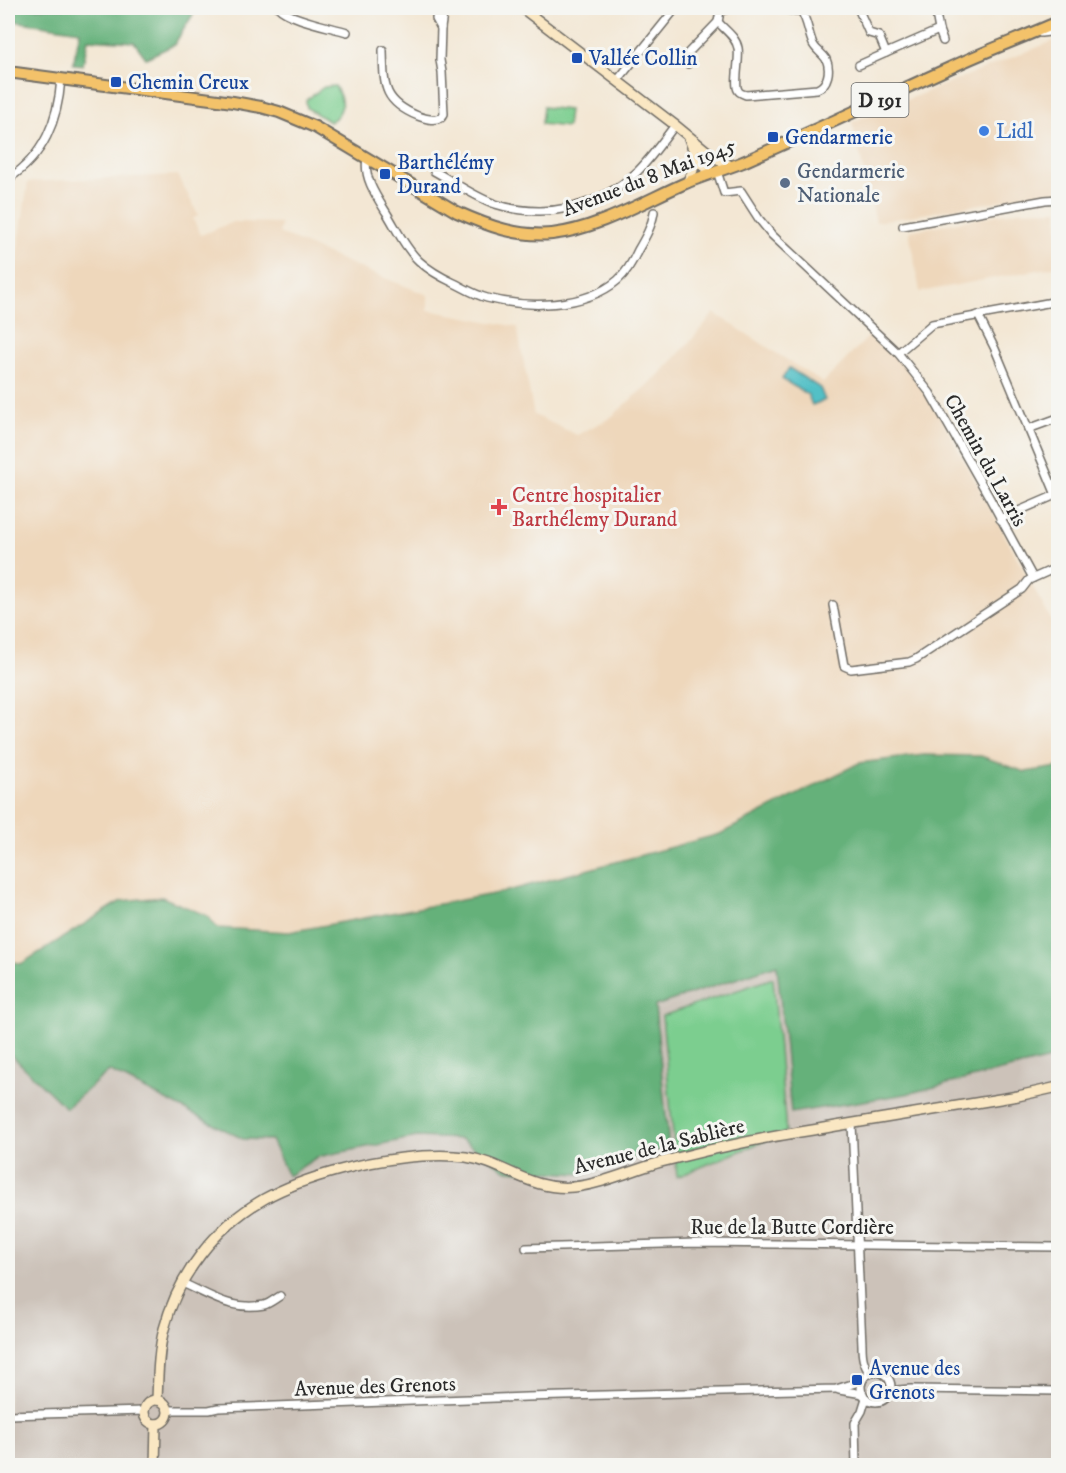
<svg xmlns="http://www.w3.org/2000/svg" width="1066" height="1473" viewBox="0 0 1066 1473" font-family="'IM FELL DW Pica',serif">
<style>
.built{fill:#eed7bb}
.industrial{fill:#ccc2b9}
.green{fill:#7cce8f;stroke:#547c5d;stroke-width:1.5}
.forest{fill:#65b17a;stroke:#486e52;stroke-width:1.5}
.water{fill:#52c0c6;stroke:#3e7678;stroke-width:1.5}
.lines{fill:none;stroke-linecap:round;stroke-linejoin:round}
.street-casing{stroke:#716d66;stroke-width:10}
.secondary-casing{stroke:#716d66;stroke-width:12}
.primary-casing{stroke:#716d66;stroke-width:14}
.street{stroke:#fff;stroke-width:7}
.secondary{stroke:#fae7c3;stroke-width:9}
.primary{stroke:#f3c26a;stroke-width:10}
.transit-dot{fill:#1a4fb4;stroke:#f6f6f2;stroke-width:2}
.shop-dot{fill:#3f7fe0;stroke:#f6f6f2;stroke-width:2}
.service-dot{fill:#5c6f8a;stroke:#f6f6f2;stroke-width:2}
.health-dot{fill:#e0444e;stroke:#f6f6f2;stroke-width:2}
.labels{text-anchor:middle;stroke-width:6;stroke-linejoin:round;paint-order:stroke}
.shield{fill:#f6f6f2;stroke:#686867;stroke-width:1.5}
.shield-label{font-size:20px;font-weight:bold;fill:#2b2b2b}
.transit-label{font-size:21px;fill:#164399;stroke:#f6f6f2;text-anchor:start}
.shop-label{font-size:21px;fill:#366cbe;stroke:#f6f6f2;text-anchor:start}
.service-label{font-size:21px;fill:#4e5e75;stroke:#f6f6f2;text-anchor:start}
.street-label{font-size:21px;fill:#2b2b2b;stroke:#f6f6f2}
.health-label{font-size:21px;fill:#be3a42;stroke:#f6f6f2;text-anchor:start}
</style>
<rect width="100%" height="100%" fill="#f6f6f2"/>
<filter id="ink" filterUnits="userSpaceOnUse"><feTurbulence type="fractalNoise" baseFrequency=".0167" numOctaves="2"/><feDisplacementMap in="SourceGraphic" scale="12" xChannelSelector="R" yChannelSelector="G"/><feConvolveMatrix kernelMatrix="1 2 1 2 8 2 1 2 1" color-interpolation-filters="sRGB"/></filter>
<filter id="wash" filterUnits="userSpaceOnUse"><feTurbulence type="fractalNoise" baseFrequency=".008" numOctaves="4" result="noise"/><feDisplacementMap in="SourceGraphic" scale="24" xChannelSelector="R" yChannelSelector="G"/><feGaussianBlur stdDeviation="1.35" result="paint"/><feColorMatrix in="noise" values="0 0 0 0 0 0 0 0 0 0 0 0 0 0 0 0 0 1.4 0 .05"/><feComposite in="paint" operator="in"/></filter>
<g filter="url(#wash)">
<rect width="100%" height="100%" fill="#f3e7d4"/>
<!-- built -->
<g class="built">
<path d="M 1058,39 L 1058,194 L 1035,195 L 876,222 L 852,122 Z"/>
<path d="M 178,175 L 198,215 L 193,219 L 201,235 L 233,222 L 281,223 L 279,233 L 372,273 L 428,295 L 428,310 L 517,327 L 534,415 L 577,435 L 610,418 L 661,373 L 689,343 L 714,313 L 823,383 L 871,334 L 898,358 L 929,398 L 944,423 L 1058,633 L 1058,767 L 1025,772 L 981,756 L 924,755 L 859,763 L 720,834 L 504,892 L 289,932 L 217,928 L 121,901 L 21,964 L 8,960 L 8,271 L 15,270 L 28,182 Z"/>
<path d="M 1058,210 L 1058,266 L 920,292 L 909,231 L 1018,211 Z"/>
</g>
<!-- industrial -->
<path class="industrial" d="M 778,964 L 791,1113 L 906,1094 L 1058,1057 L 1058,1465 L 8,1465 L 8,1052 L 66,1108 L 109,1071 L 243,1139 L 271,1140 L 288,1176 L 317,1157 L 417,1137 L 461,1139 L 505,1170 L 668,1147 L 655,1006 Z"/>
<!-- green -->
<g class="green">
<path d="M 335,86 C 344,101 345,112 330,122 L 307,108 L 306,100 L 324,87 Z"/>
<path d="M 543,107 L 569,110 L 567,127 L 541,124 Z"/>
<path d="M 773,978 L 786,1132 L 677,1177 L 662,1016 Z"/>
</g>
<!-- forest -->
<g class="forest">
<path d="M 8,8 L 197,8 L 174,45 L 146,58 L 134,42 L 88,39 L 83,65 L 73,64 L 80,31 L 8,20 Z"/>
<path d="M 924,755 L 981,756 L 1025,772 L 1058,767 L 1058,1057 L 906,1094 L 791,1113 L 777,965 L 655,1006 L 669,1147 L 584,1174 L 505,1170 L 461,1139 L 417,1137 L 317,1157 L 288,1176 L 271,1140 L 243,1139 L 109,1071 L 66,1108 L 8,1052 L 8,960 L 21,964 L 121,901 L 162,897 L 208,916 L 217,928 L 289,932 L 504,892 L 720,834 L 859,763 Z"/>
</g>
<!-- water -->
<path class="water" d="M 789,368 L 820,388 L 825,400 L 812,405 L 808,395 L 782,379 Z"/>
</g>
<g filter="url(#ink)">
<g class="lines">
<defs>
<g id="street">
<path d="M 279,8 C 289,19 331,27 347,32"/>
<path d="M 437,8 L 436,19 L 441,28"/>
<path d="M 713,8 L 720,11 L 732,8"/>
<path d="M 858,8 L 869,33 L 879,36 L 886,53 L 939,30 L 935,8"/>
<path d="M 718,22 C 725,30 736,37 738,48 C 740,58 734,84 738,90 C 739,93 743,94 746,95 L 817,89 C 828,85 831,70 826,59 C 822,53 816,50 813,44 C 808,33 808,21 801,11 L 786,10 L 785,8"/>
<path d="M 939,30 L 943,41"/>
<path d="M 1041,33 L 1058,31"/>
<path d="M 383,50 C 384,85 382,101 418,116 C 426,119 433,121 441,118 L 444,114 L 442,72 L 440,60 L 441,28 L 444,8"/>
<path d="M 688,64 L 688,53 L 718,22 L 720,11"/>
<path d="M 859,65 L 886,53"/>
<path d="M 617,81 L 676,8"/>
<path d="M 367,158 C 363,177 376,196 386,212 C 396,228 405,248 419,261 C 429,270 441,277 454,283 C 464,288 475,295 487,298 C 527,308 584,309 618,280 C 627,272 633,261 638,250 C 645,238 652,226 654,212"/>
<path d="M 434,171 C 454,182 473,196 495,204 C 545,220 599,208 637,172 C 651,158 663,141 675,125"/>
<path d="M 717,171 L 724,193 L 741,191 L 759,219 L 772,235 L 898,353 L 930,393 L 988,495 L 1033,578"/>
<path d="M 8,179 C 44,156 58,121 61,79"/>
<path d="M 903,226 L 1045,200 L 1058,199"/>
<path d="M 1054,301 L 1058,312"/>
<path d="M 978,315 L 995,349 L 1056,495"/>
<path d="M 898,353 L 932,324 L 1058,301"/>
<path d="M 1028,429 L 1058,418"/>
<path d="M 1000,519 L 1058,494"/>
<path d="M 833,605 L 844,666 L 851,669 L 909,662 L 916,659 L 1022,589 L 1029,580 L 1058,567"/>
<path d="M 852,1124 L 862,1345 C 862,1356 863,1364 870,1374"/>
<path d="M 526,1248 L 697,1243 L 1058,1247"/>
<path d="M 182,1283 C 211,1295 230,1311 264,1305 C 269,1304 275,1299 280,1296"/>
<circle cx="876" cy="1387" r="15"/>
<path d="M 839,1390 L 863,1394"/>
<path d="M 889,1394 L 898,1390 L 911,1389 L 1058,1391"/>
<path d="M 168,1410 L 209,1410 L 218,1408 L 526,1397 L 836,1389 L 862,1381"/>
<path d="M 8,1415 L 144,1411"/>
<path d="M 856,1466 L 855,1423 L 862,1411 L 866,1398"/>
</g>
<g id="secondary">
<path d="M 522,8 L 675,125 L 714,157 L 731,166"/>
<path d="M 689,138 C 694,153 698,163 711,173"/>
<path d="M 687,183 L 693,170 L 695,156"/>
<path d="M 157,1400 C 158,1377 158,1352 164,1329 C 178,1275 215,1227 264,1199 C 287,1186 314,1177 340,1170 C 376,1160 429,1152 466,1157 C 505,1163 530,1191 573,1187 C 603,1184 632,1170 661,1162 C 691,1154 721,1147 751,1141 C 779,1135 808,1131 836,1126 C 897,1116 957,1106 1018,1096 L 1058,1087"/>
<circle cx="156" cy="1412" r="12"/>
<path d="M 155,1466 L 156,1424"/>
</g>
<path id="primary" d="M 8,72 L 233,102 L 261,107 L 279,112 L 315,127 L 457,212 C 488,226 518,237 552,234 C 598,229 646,200 688,182 C 706,175 725,169 743,162 C 814,131 883,98 954,66 C 988,50 1024,37 1058,22"/>
</defs>
<!-- street casing -->
<use href="#street" class="street-casing"/>
<!-- secondary casing -->
<use href="#secondary" class="secondary-casing"/>
<!-- primary casing -->
<use href="#primary" class="primary-casing"/>
<!-- street -->
<use href="#street" class="street"/>
<!-- secondary -->
<use href="#secondary" class="secondary"/>
<!-- primary -->
<use href="#primary" class="primary"/>
</g>
</g>
<!-- markers -->
<g class="transit-dot">
<rect x="571" y="52" width="12" height="12" rx="3"/>
<rect x="110" y="76" width="12" height="12" rx="3"/>
<rect x="767" y="131" width="12" height="12" rx="3"/>
<rect x="379" y="168" width="12" height="12" rx="3"/>
<rect x="851" y="1374" width="12" height="12" rx="3"/>
</g>
<circle class="shop-dot" cx="984" cy="131" r="6"/>
<circle class="service-dot" cx="785" cy="183" r="6"/>
<path class="health-dot" d="M496 498h6v6h6v6h-6v6h-6v-6h-6v-6h6z"/>
<g class="labels">
<!-- shield labels -->
<rect class="shield" x="851.5" y="83" width="57" height="34" rx="4.5"/>
<g class="shield-label">
<text x="880" y="107">D 191</text>
</g>
<!-- transit labels -->
<g class="transit-label">
<text x="589" y="65">Vallée Collin</text>
<text x="128" y="89">Chemin Creux</text>
<text x="785" y="144">Gendarmerie</text>
<text x="397" y="169">Barthélémy<tspan x="397" dy="24">Durand</tspan></text>
<text x="869" y="1375">Avenue des<tspan x="869" dy="24">Grenots</tspan></text>
</g>
<!-- shop labels -->
<g class="shop-label">
<text x="996" y="138">Lidl</text>
</g>
<!-- service labels -->
<g class="service-label">
<text x="797" y="178">Gendarmerie<tspan x="797" dy="24">Nationale</tspan></text>
</g>
<!-- street labels -->
<g class="street-label">
<text transform="translate(649 177) rotate(-21)" y="7">Avenue du 8 Mai 1945</text>
<text transform="translate(986 460) rotate(61)" y="7">Chemin du Larris</text>
<text transform="translate(659 1146) rotate(-14)" y="7">Avenue de la Sablière</text>
<text x="792" y="1234">Rue de la Butte Cordière</text>
<text transform="translate(375 1386) rotate(-2)" y="7">Avenue des Grenots</text>
</g>
<!-- health labels -->
<g class="health-label">
<text x="512" y="502">Centre hospitalier<tspan x="512" dy="24">Barthélemy Durand</tspan></text>
</g>
</g>
<!-- margin -->
<rect width="1066" height="1473" fill="none" stroke="#f6f6f2" stroke-width="30"/>
</svg>
